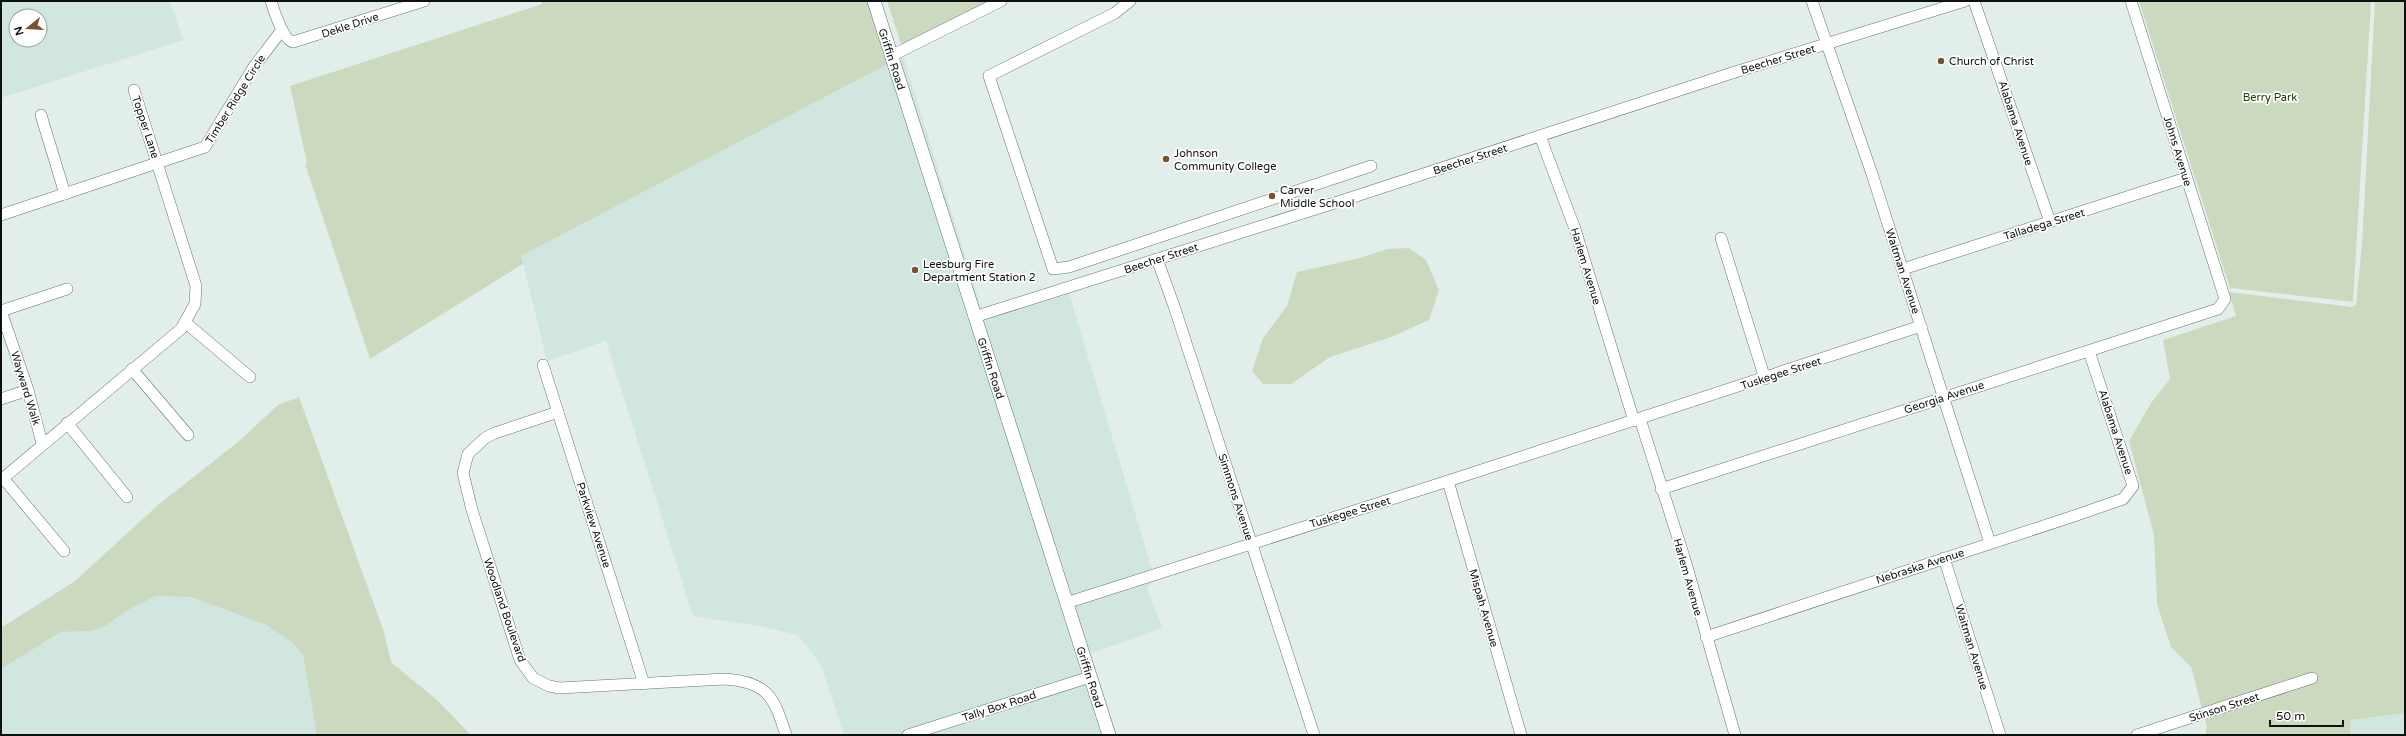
<svg xmlns="http://www.w3.org/2000/svg" width="2406" height="736" viewBox="0 0 2406 736" font-family="'Varela Round',sans-serif">
<style>
.built{fill:#d0e6de;fill-rule:evenodd}
.green{fill:#cbdabe}
.lines{fill:none;stroke-linecap:round;stroke-linejoin:round}
.minor-casing{stroke:#67736f;stroke-width:12}
.tertiary-casing{stroke:#67736f;stroke-width:14}
.minor{stroke:#fff;stroke-width:11}
.tertiary{stroke:#fff;stroke-width:13}
.poi-dot{fill:#77532d;stroke:#fff;stroke-width:1.5}
.labels{text-anchor:middle;stroke-width:3.5;stroke-linejoin:round;paint-order:stroke}
.street-label{font-size:11px;fill:#0d1110;stroke:#fff}
.poi-label{font-size:11px;fill:#0d1110;stroke:#fff;text-anchor:start}
.park-label{font-size:11px;fill:#243906;stroke:#fff}
</style>
<rect width="100%" height="100%" fill="#e1eeea"/>
<!-- built -->
<g class="built">
<path d="M 1,1 L 170,1 L 183,40 L 1,98 ZM 16,16 L 40,16 L 40,40 L 16,40 Z"/>
<path d="M 903,56 L 984,317 L 1068,290 L 1155,580 L 1147,587 L 1162,628 L 1090,654 L 1117,735 L 1115,735 L 898,59 Z"/>
<path d="M 888,64 L 1061,607 L 1103,735 L 844,735 L 821,665 L 798,635 L 760,626 L 693,616 L 606,341 L 547,361 L 521,256 Z"/>
<path d="M 156,596 L 191,597 L 266,625 L 294,644 L 303,655 L 317,735 L 1,735 L 1,669 L 61,632 L 91,631 L 107,625 L 128,610 Z"/>
<path d="M 2405,713 L 2405,735 L 2350,735 L 2351,720 Z"/>
</g>
<!-- green -->
<g class="green">
<path d="M 541,1 L 868,1 L 888,64 L 521,256 L 523,264 L 370,359 L 305,164 L 307,163 L 290,86 L 542,4 Z"/>
<path d="M 887,1 L 997,1 L 903,50 Z"/>
<path d="M 2139,1 L 2371,1 L 2353,302 L 2230,288 Z"/>
<path d="M 2375,1 L 2405,1 L 2405,713 L 2351,720 L 2350,735 L 2205,735 L 2207,727 L 2191,667 L 2171,647 L 2157,604 L 2154,535 L 2129,441 L 2151,403 L 2170,379 L 2163,340 L 2236,316 L 2229,292 L 2352,307 L 2356,305 L 2362,245 Z"/>
<path d="M 1409,248 L 1426,260 L 1439,290 L 1429,320 L 1391,337 L 1330,357 L 1291,384 L 1263,384 L 1252,371 L 1263,338 L 1287,306 L 1297,272 L 1360,258 L 1388,249 Z"/>
<path d="M 299,397 L 384,632 L 391,662 L 437,700 L 471,735 L 317,735 L 303,655 L 294,644 L 266,625 L 191,597 L 156,596 L 128,610 L 107,625 L 91,631 L 61,632 L 1,669 L 1,628 L 75,581 L 158,505 L 238,442 L 278,405 Z"/>
</g>
<g class="lines">
<defs>
<g id="minor">
<path d="M 271,1 C 274,11 283,40 293,42 L 424,1"/>
<path d="M 1130,1 L 1115,13 L 989,76 L 1053,269 L 1069,267 L 1371,166"/>
<path d="M 1812,1 L 1872,174 L 1990,543"/>
<path d="M 1974,1 L 2050,222"/>
<path d="M 891,56 L 1001,1"/>
<path d="M 41,115 L 65,194"/>
<path d="M 1540,136 L 1575,229 L 1634,421"/>
<path d="M 1,215 L 205,147 L 253,68 L 282,30"/>
<path d="M 1721,238 L 1765,379"/>
<path d="M 1157,259 L 1174,306 L 1314,735"/>
<path d="M 1903,269 L 2186,178"/>
<path d="M 974,317 L 1344,200 L 1732,73 L 1965,1"/>
<path d="M 186,323 L 250,377"/>
<path d="M 543,365 L 644,684"/>
<path d="M 132,369 L 188,435"/>
<path d="M 1,399 L 28,390"/>
<path d="M 558,412 L 495,433 L 485,438 L 468,454 L 463,473 L 472,510 L 520,660 L 533,678 L 549,686 L 559,688 L 725,679 C 768,682 774,697 786,735"/>
<path d="M 1640,419 L 1685,560 L 1735,735"/>
<path d="M 67,423 L 127,497"/>
<path d="M 42,443 L 28,390 L 1,311 L 67,289"/>
<path d="M 3,478 L 64,551"/>
<path d="M 1,480 L 181,329 L 195,304 L 196,286 L 134,90"/>
<path d="M 1448,481 L 1521,735"/>
<path d="M 1661,489 L 2218,309 L 2225,299 L 2131,1"/>
<path d="M 1944,558 L 2000,735"/>
<path d="M 1066,603 L 1448,481 L 1921,326"/>
<path d="M 1706,637 L 2071,517 L 2123,499 L 2133,486 L 2089,351"/>
<path d="M 908,735 L 1090,677"/>
<path d="M 2137,735 L 2312,678"/>
</g>
<path id="tertiary" d="M 874,1 L 1109,735"/>
</defs>
<!-- minor casing -->
<use href="#minor" class="minor-casing"/>
<!-- tertiary casing -->
<use href="#tertiary" class="tertiary-casing"/>
<!-- minor -->
<use href="#minor" class="minor"/>
<!-- tertiary -->
<use href="#tertiary" class="tertiary"/>
</g>
<!-- markers -->
<g class="poi-dot">
<circle cx="1941" cy="61" r="4"/>
<circle cx="1166" cy="159" r="4"/>
<circle cx="1272" cy="196" r="4"/>
<circle cx="915" cy="270" r="4"/>
</g>
<g class="labels">
<!-- street labels -->
<g class="street-label">
<text transform="translate(350 25) rotate(-18)" y="4">Dekle Drive</text>
<text transform="translate(892 59) rotate(72)" y="4">Griffin Road</text>
<text transform="translate(1778 59) rotate(-17)" y="4">Beecher Street</text>
<text transform="translate(235 99) rotate(-58)" y="4">Timber Ridge Circle</text>
<text transform="translate(2016 123) rotate(72)" y="4">Alabama Avenue</text>
<text transform="translate(146 127) rotate(72)" y="4">Topper Lane</text>
<text transform="translate(2178 151) rotate(73)" y="4">Johns Avenue</text>
<text transform="translate(1470 159) rotate(-18)" y="4">Beecher Street</text>
<text transform="translate(2044 224) rotate(-17)" y="4">Talladega Street</text>
<text transform="translate(1161 258) rotate(-18)" y="4">Beecher Street</text>
<text transform="translate(1586 266) rotate(73)" y="4">Harlem Avenue</text>
<text transform="translate(1903 271) rotate(72)" y="4">Waitman Avenue</text>
<text transform="translate(991 368) rotate(72)" y="4">Griffin Road</text>
<text transform="translate(1781 373) rotate(-18)" y="4">Tuskegee Street</text>
<text transform="translate(26 388) rotate(73)" y="4">Wayward Walk</text>
<text transform="translate(1944 397) rotate(-18)" y="4">Georgia Avenue</text>
<text transform="translate(2116 432) rotate(72)" y="4">Alabama Avenue</text>
<text transform="translate(1236 497) rotate(72)" y="4">Simmons Avenue</text>
<text transform="translate(1350 512) rotate(-17)" y="4">Tuskegee Street</text>
<text transform="translate(594 525) rotate(72)" y="4">Parkview Avenue</text>
<text transform="translate(1920 566) rotate(-18)" y="4">Nebraska Avenue</text>
<text transform="translate(1688 577) rotate(74)" y="4">Harlem Avenue</text>
<text transform="translate(1484 608) rotate(74)" y="4">Mispah Avenue</text>
<text transform="translate(505 610) rotate(71)" y="4">Woodland Boulevard</text>
<text transform="translate(1972 647) rotate(73)" y="4">Waitman Avenue</text>
<text transform="translate(1090 677) rotate(72)" y="4">Griffin Road</text>
<text transform="translate(999 706) rotate(-18)" y="4">Tally Box Road</text>
<text transform="translate(2224 707) rotate(-18)" y="4">Stinson Street</text>
</g>
<!-- poi labels -->
<g class="poi-label">
<text x="1949" y="65">Church of Christ</text>
<text x="1174" y="157">Johnson<tspan x="1174" dy="13">Community College</tspan></text>
<text x="1280" y="194">Carver<tspan x="1280" dy="13">Middle School</tspan></text>
<text x="923" y="268">Leesburg Fire<tspan x="923" dy="13">Department Station 2</tspan></text>
</g>
<!-- park labels -->
<g class="park-label">
<text x="2270" y="101">Berry Park</text>
</g>
</g>
<!-- border -->
<rect width="2406" height="736" fill="none" stroke="#0d1110" stroke-width="4"/>
<!-- north arrow -->
<g transform="translate(28 28) rotate(252)"><circle r="19" fill="#ffffff" stroke="#9ea09f"/>
<path d="M0-3L7 15L0 10L-7 15Z" fill="#77532d"/>
<text y="-6" font-size="11" font-weight="bold" text-anchor="middle" fill="#0d1110">N</text>
</g>
<!-- scale -->
<path d="M2270 720v6h73v-6" fill="none" stroke="#0d1110" stroke-width="2"/>
<text x="2276" y="720" font-size="12" fill="#0d1110" stroke="#ffffff" stroke-width="3" paint-order="stroke">50 m</text>
</svg>
